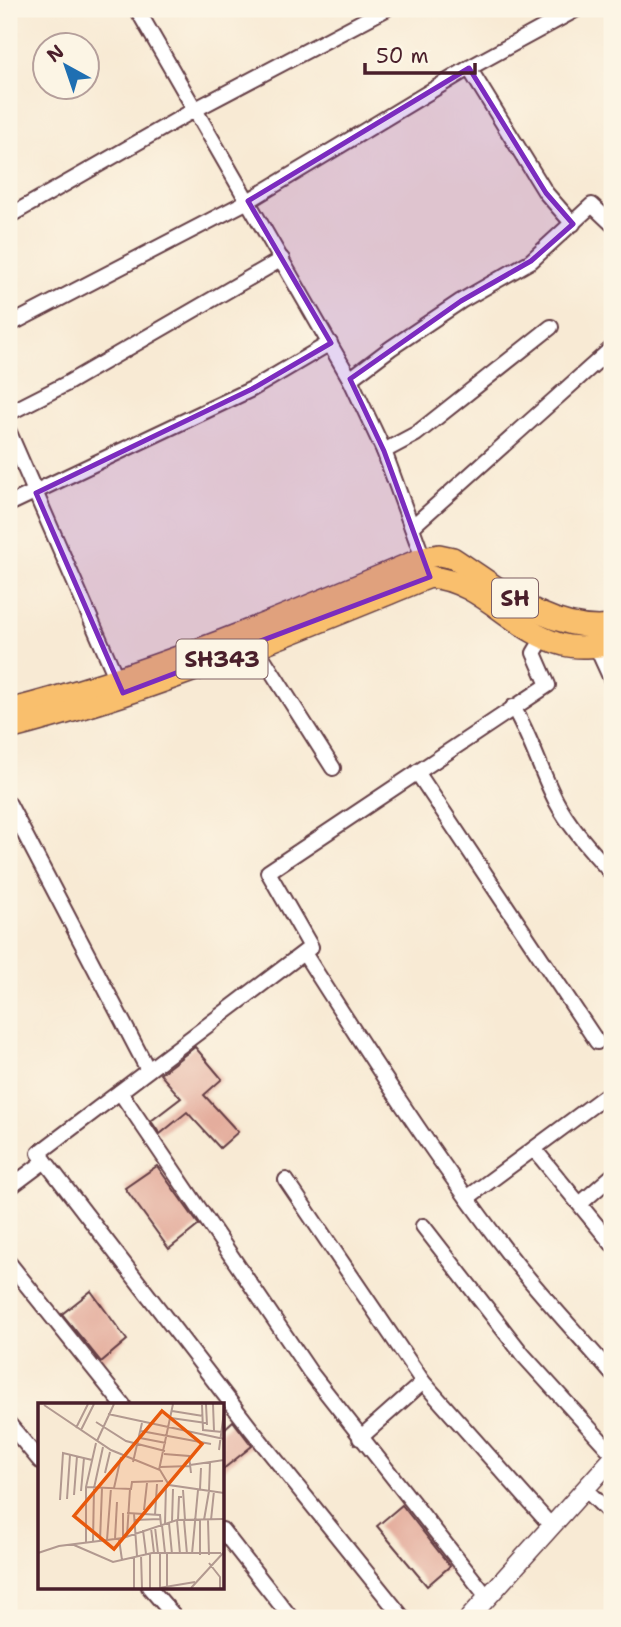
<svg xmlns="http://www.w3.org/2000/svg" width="621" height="1627" viewBox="0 0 621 1627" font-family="'Shantell Sans',sans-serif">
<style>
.building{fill:#e4ad9d}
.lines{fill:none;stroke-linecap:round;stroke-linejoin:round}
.minor-casing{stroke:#643d44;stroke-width:18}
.tertiary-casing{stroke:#643d44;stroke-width:21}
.primary-casing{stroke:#643d44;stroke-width:24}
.minor{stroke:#fff;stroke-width:14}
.tertiary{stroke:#fff;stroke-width:18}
.primary{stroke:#f9bf6d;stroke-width:21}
.marked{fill:#7b2cbf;fill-opacity:0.2;stroke:#7b2cbf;stroke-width:5;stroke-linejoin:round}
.labels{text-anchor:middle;stroke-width:5;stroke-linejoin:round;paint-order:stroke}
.shield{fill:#fcf5e5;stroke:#7f5f63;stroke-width:2}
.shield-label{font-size:23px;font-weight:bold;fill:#4a1f2b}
.inset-road{fill:none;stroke:#b29990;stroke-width:2}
.view{fill:#e8590c;fill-opacity:0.15;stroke:#e8590c;stroke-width:3.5}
.inset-edge{fill:none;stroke:#4a1f2b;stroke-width:3.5}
</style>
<rect width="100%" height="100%" fill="#fcf5e5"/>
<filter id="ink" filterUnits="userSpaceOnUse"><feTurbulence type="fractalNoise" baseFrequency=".0143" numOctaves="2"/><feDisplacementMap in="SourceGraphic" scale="14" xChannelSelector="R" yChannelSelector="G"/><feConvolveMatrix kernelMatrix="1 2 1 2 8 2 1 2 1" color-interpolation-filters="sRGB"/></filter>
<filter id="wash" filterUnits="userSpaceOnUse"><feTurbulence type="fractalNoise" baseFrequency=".00686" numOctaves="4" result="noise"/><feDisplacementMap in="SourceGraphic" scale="28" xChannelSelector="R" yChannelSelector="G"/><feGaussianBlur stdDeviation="1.57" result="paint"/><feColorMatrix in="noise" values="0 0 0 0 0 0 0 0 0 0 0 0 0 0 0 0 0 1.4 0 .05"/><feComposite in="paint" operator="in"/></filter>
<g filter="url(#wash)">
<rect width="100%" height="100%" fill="#f8ead4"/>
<g id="blocks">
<!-- building -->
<g class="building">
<path d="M 195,1047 L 222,1079 L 204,1095 L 238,1132 L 220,1148 L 187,1112 L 160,1134 L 151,1121 L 181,1098 L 160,1074 Z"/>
<path d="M 157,1166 L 199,1225 L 169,1249 L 125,1188 Z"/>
<path d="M 91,1291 L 127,1340 L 101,1362 L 62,1314 Z"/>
<path d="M 233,1421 L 252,1446 L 222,1470 L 222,1431 Z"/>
<path d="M 402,1505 L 450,1566 L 427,1586 L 377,1526 Z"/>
</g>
</g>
</g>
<g filter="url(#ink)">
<use href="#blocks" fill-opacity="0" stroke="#643d44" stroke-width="2"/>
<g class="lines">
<defs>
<g id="minor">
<path d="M 137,9 L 350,379 L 384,451 L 423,558"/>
<path d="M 469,68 L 546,193 L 573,224"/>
<path d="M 9,216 L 196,109 L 386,9"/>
<path d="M 9,325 L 248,201 L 469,68 L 577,9"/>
<path d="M 350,379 L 391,348 L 461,301 L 531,261 L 592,205 L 612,224"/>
<path d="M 9,413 L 66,384 L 282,259"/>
<path d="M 9,432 L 119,684"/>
<path d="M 384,451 L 416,434 L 551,327"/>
<path d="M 9,504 L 252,389 L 330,343"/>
<path d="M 412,527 L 612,348"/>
<path d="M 596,646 L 612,681"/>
<path d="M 256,647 L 333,768"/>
<path d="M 513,707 C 531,737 540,770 556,801 C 570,828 592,851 612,874"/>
<path d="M 417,772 L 597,1042"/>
<path d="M 9,804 L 148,1070"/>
<path d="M 304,953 C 369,1055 434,1157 508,1253 C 540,1295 578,1334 612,1374"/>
<path d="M 120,1092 L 310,1372 L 488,1598"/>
<path d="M 534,1149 L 612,1244"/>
<path d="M 45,1161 L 251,1429 L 403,1618"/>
<path d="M 286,1180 L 423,1382 L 552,1527"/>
<path d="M 9,1188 L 45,1161 L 39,1153 L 311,947 L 268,872 L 548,685 L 534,653 L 543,638"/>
<path d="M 467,1198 L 612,1091"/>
<path d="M 580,1204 L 612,1176"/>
<path d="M 423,1226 L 523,1355 L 612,1453"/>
<path d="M 9,1263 L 123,1405"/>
<path d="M 9,1424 L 40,1461"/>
<path d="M 360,1438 L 423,1382"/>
<path d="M 586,1490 L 612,1515"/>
<path d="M 222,1530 L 291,1618"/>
<path d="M 149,1587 L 176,1618"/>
</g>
<path id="tertiary" d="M 469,1618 L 612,1459"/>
<g id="primary">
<path d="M 9,710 C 151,674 288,615 423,558 L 439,555 L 453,558 C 501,589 551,634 612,626"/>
<path d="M 9,729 C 153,692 292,633 430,577 C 482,581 514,633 564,645 C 579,649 597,646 612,645"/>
</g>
</defs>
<!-- minor casing -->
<use href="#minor" class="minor-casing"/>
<!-- tertiary casing -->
<use href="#tertiary" class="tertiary-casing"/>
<!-- primary casing -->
<use href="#primary" class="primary-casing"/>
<!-- minor -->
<use href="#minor" class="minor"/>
<!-- tertiary -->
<use href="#tertiary" class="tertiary"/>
<!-- primary -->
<use href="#primary" class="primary"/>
</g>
</g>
<!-- marked area -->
<path class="marked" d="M 469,68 L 546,193 L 573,224 L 531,261 L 461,301 L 350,379 L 384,451 L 430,577 L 123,693 L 36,493 L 252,389 L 331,343 L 248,201 Z"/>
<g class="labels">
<!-- shield labels -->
<g class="shield">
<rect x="492" y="578.5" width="46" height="39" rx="5"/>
<rect x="176.5" y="639.5" width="91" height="39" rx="5"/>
</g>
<g class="shield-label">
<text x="515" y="606">SH</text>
<text x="222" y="667">SH343</text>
</g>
</g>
<!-- overview -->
<g transform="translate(38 1403)">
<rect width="186" height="186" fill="#f8ead4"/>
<path class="inset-road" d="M 168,1 L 169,22M 175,1 L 176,28M 6,2 L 73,47 L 122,67 L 131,82 L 186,90M 164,2 L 165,27 L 184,29M 134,8 L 165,13M 70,11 L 186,36M 133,15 L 168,20M 58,19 L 88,38 L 127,48M 38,25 L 50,1M 43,27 L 56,1M 103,28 L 173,41M 102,35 L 128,40M 59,38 L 76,1M 181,47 L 186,9M 126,51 L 151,53 L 153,70M 95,59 L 104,20M 152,62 L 186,57M 122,64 L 152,63M 121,67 L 135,1M 67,70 L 72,49M 48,84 L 93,86 L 94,79 L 125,78M 76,85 L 83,54M 162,86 L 163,65M 145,87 L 147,117M 43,88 L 46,55M 171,88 L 172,59M 36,92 L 39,53M 29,96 L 32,52M 22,97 L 25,50 L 54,57M 106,107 L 109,80M 89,110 L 122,112 L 123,122M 96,111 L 99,153M 117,112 L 119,81M 96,117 L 122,116M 139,117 L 142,151M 140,117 L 141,94 L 144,94M 146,117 L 149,151M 166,117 L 171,88M 170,117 L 171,152M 173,117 L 176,88M 134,119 L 135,86M 131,120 L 134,151M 127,121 L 128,82M 124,122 L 127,150M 117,124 L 120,150M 113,125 L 116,150M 105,127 L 108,151M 89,133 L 92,86M 85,135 L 85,110M 77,136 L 79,99M 81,136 L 84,157M 69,137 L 73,85M 62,138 L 64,85M 48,139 L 48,84 L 58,40M 55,139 L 56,85 L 65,44M 36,142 L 75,159 L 114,150 L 183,150M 0,150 L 21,143 L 85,135 L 139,117 L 186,116M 112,150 L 112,185M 122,151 L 122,185M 154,151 L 160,87M 103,152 L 104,185M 162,152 L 162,117M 96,154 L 96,185M 171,160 L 182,174 L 182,185M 129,184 L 129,151M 121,185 L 157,179M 153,185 L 186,149"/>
<path class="view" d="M 124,8 L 164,41 L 76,146 L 36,113 Z"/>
<rect width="186" height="186" class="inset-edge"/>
</g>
<!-- margin -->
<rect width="621" height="1627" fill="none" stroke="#fcf5e5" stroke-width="35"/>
<!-- north arrow -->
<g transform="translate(66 66) rotate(320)"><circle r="33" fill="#fcf5e5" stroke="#b59f9b" stroke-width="2"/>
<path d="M0-5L12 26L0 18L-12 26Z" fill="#1f6fb2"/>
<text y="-10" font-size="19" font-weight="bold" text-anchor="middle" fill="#4a1f2b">N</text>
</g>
<!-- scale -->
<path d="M365 63v10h110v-10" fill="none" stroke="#4a1f2b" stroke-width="3.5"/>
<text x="376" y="63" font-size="21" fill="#4a1f2b" stroke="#fcf5e5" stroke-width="5" paint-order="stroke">50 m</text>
</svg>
